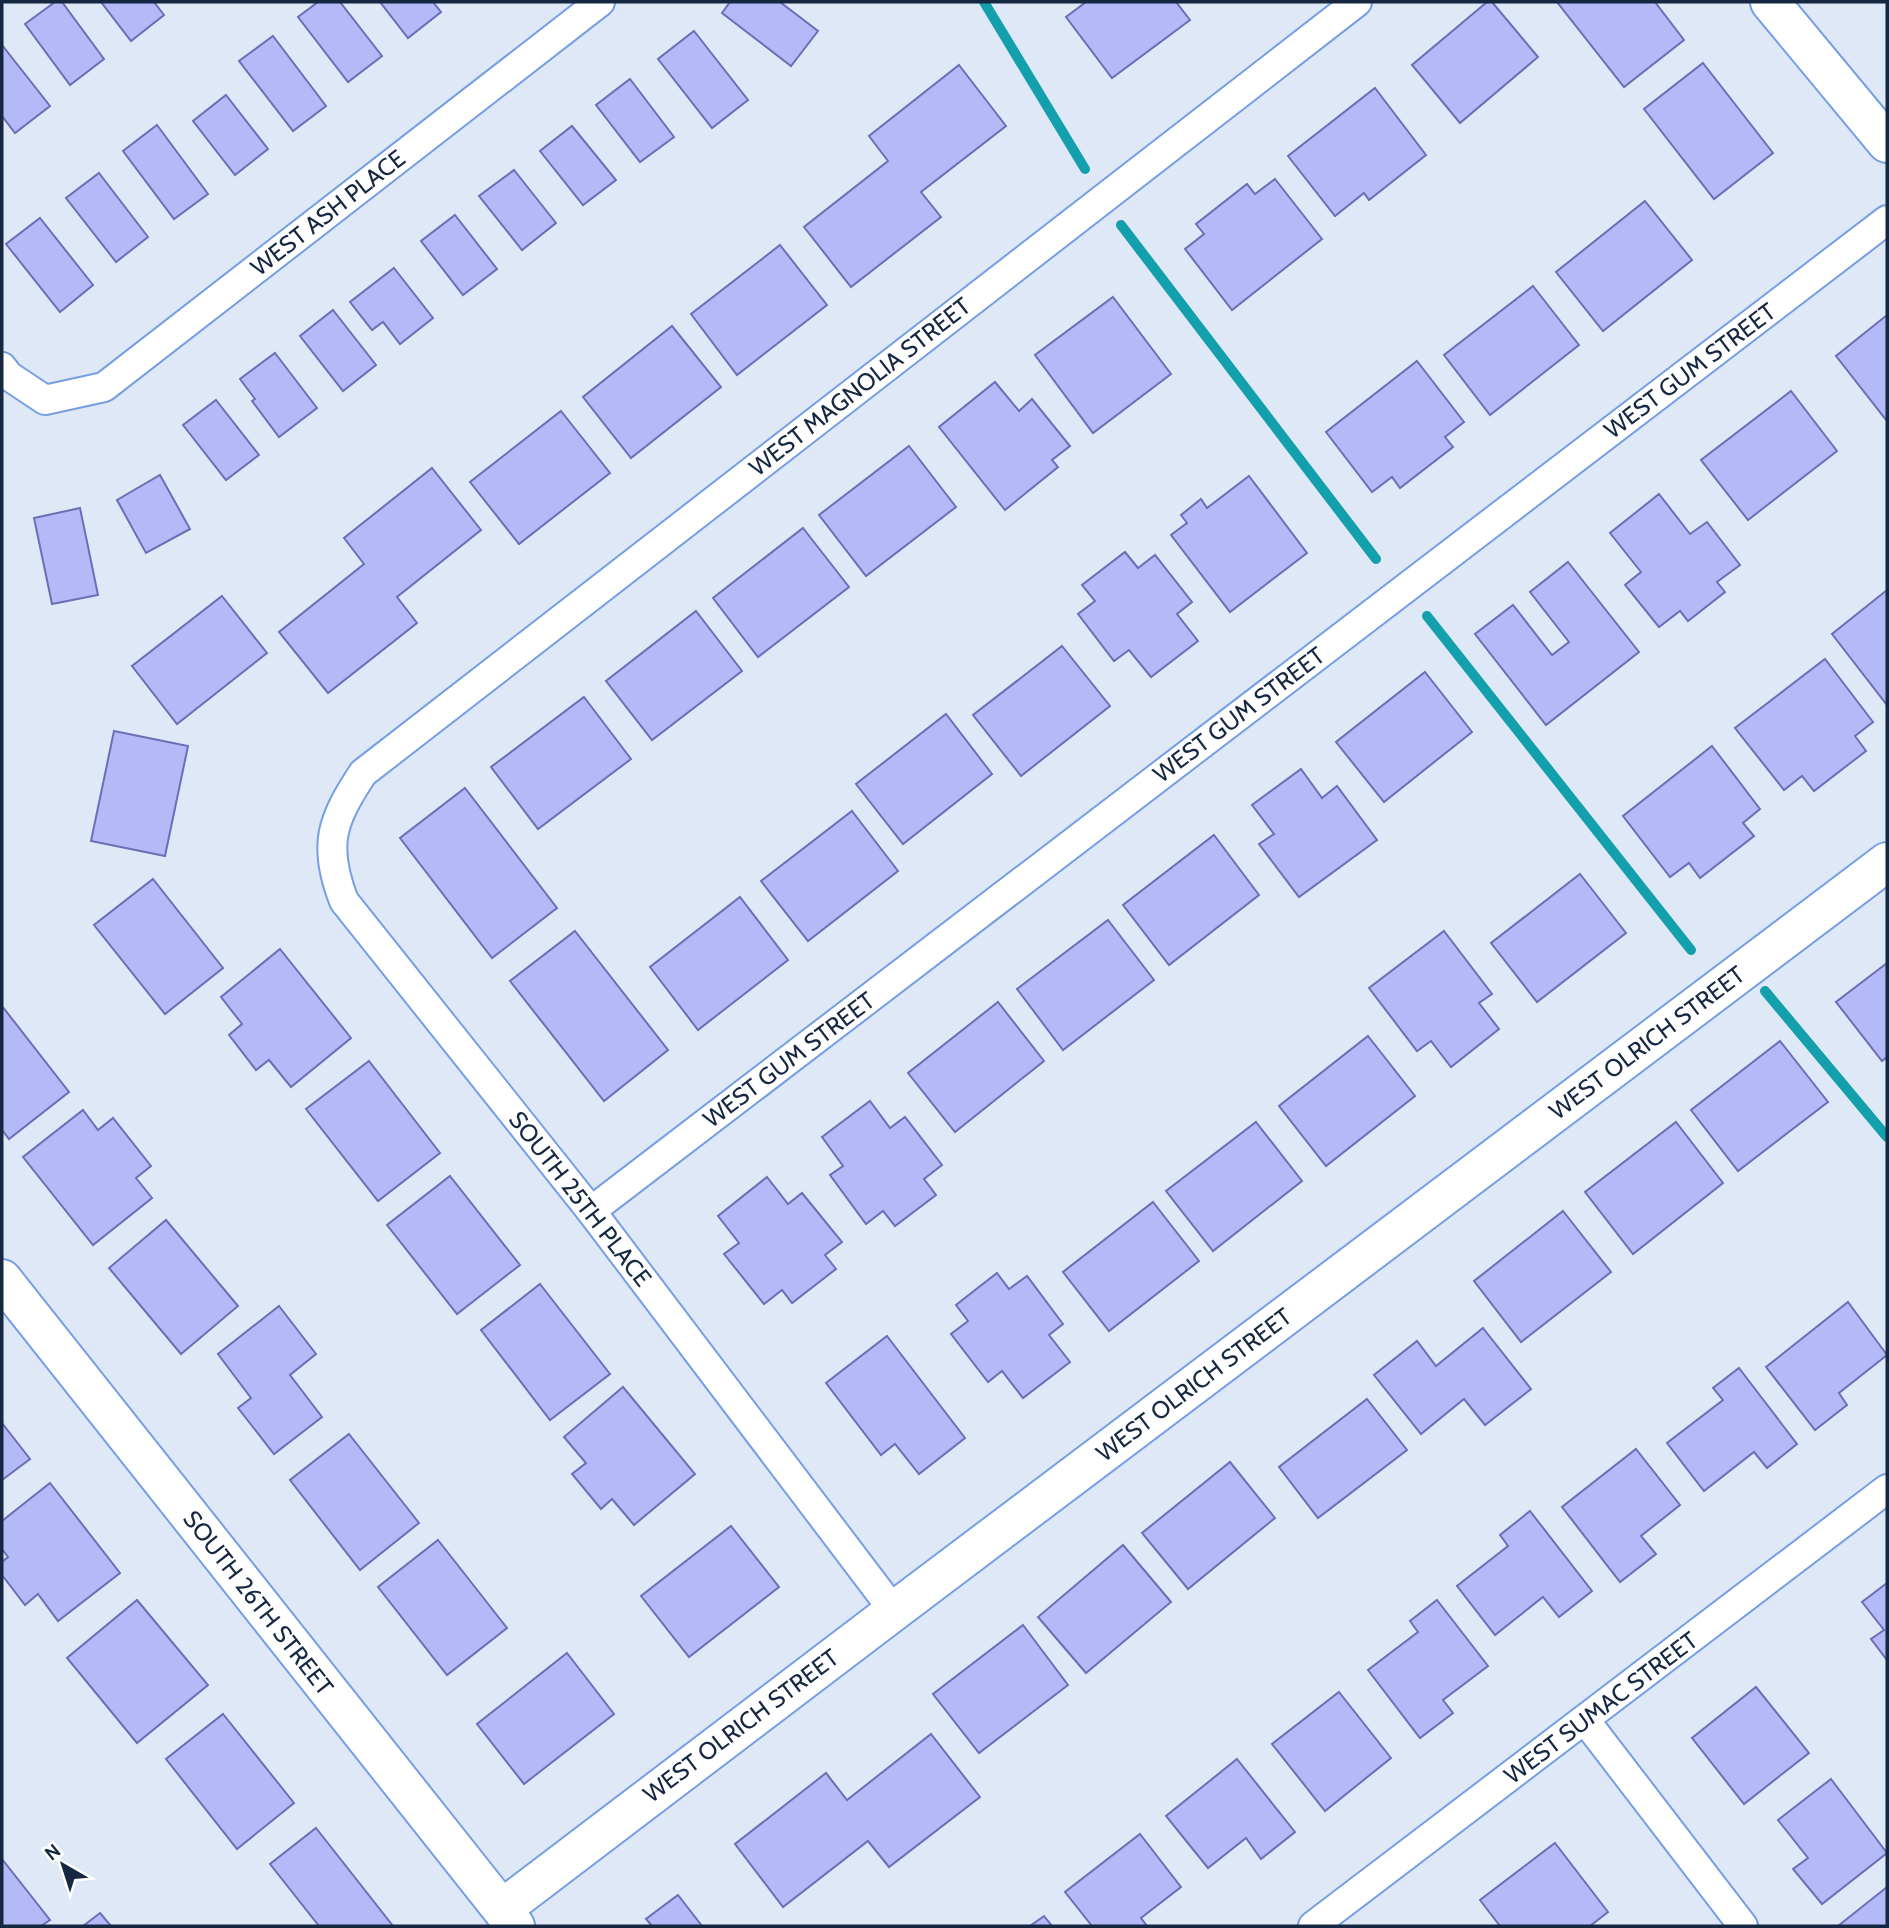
<svg xmlns="http://www.w3.org/2000/svg" width="1889" height="1928" viewBox="0 0 1889 1928" font-family="Cabin,sans-serif">
<style>
.lines{fill:none;stroke-linecap:round;stroke-linejoin:round}
.stream{stroke:#149fad;stroke-width:10}
.building{fill:#b3baf7;stroke:#6a6fb6;stroke-width:2}
.street-casing{stroke:#759fe2;stroke-width:32}
.secondary-casing{stroke:#759fe2;stroke-width:42}
.street{stroke:#fff;stroke-width:28}
.secondary{stroke:#fff;stroke-width:38}
.labels{text-anchor:middle;stroke-width:5;stroke-linejoin:round;paint-order:stroke}
.street-label{font-size:24px;fill:#162741;stroke:#fff}
</style>
<rect width="100%" height="100%" fill="#dfe8f7"/>
<g class="lines">
<!-- stream -->
<g class="stream">
<path d="M 984,2 L 1085,169"/>
<path d="M 1121,225 L 1376,559"/>
<path d="M 1427,616 L 1691,950"/>
<path d="M 1765,991 L 1887,1137"/>
</g>
</g>
<!-- building -->
<g class="building">
<path d="M 55,2 L 62,2 L 104,59 L 70,85 L 25,24 Z"/>
<path d="M 101,2 L 154,2 L 164,15 L 131,41 Z"/>
<path d="M 318,2 L 340,2 L 382,56 L 348,82 L 298,17 Z"/>
<path d="M 380,2 L 433,2 L 441,12 L 408,38 Z"/>
<path d="M 730,2 L 780,2 L 818,31 L 791,66 L 722,13 Z"/>
<path d="M 1086,2 L 1176,2 L 1190,20 L 1112,78 L 1066,17 Z"/>
<path d="M 1487,2 L 1492,2 L 1538,57 L 1460,123 L 1412,65 Z"/>
<path d="M 1557,2 L 1655,2 L 1684,40 L 1624,87 Z"/>
<path d="M 694,31 L 748,100 L 712,128 L 658,59 Z"/>
<path d="M 273,36 L 326,106 L 293,131 L 239,61 Z"/>
<path d="M 2,45 L 50,106 L 15,133 L 2,116 Z"/>
<path d="M 1703,63 L 1773,153 L 1714,199 L 1644,109 Z"/>
<path d="M 959,65 L 1006,126 L 921,192 L 941,217 L 851,287 L 804,227 L 888,161 L 869,136 Z"/>
<path d="M 630,79 L 674,137 L 640,162 L 596,105 Z"/>
<path d="M 1375,88 L 1426,155 L 1369,200 L 1364,193 L 1335,216 L 1288,156 Z"/>
<path d="M 226,95 L 268,149 L 235,175 L 193,121 Z"/>
<path d="M 157,125 L 208,194 L 174,219 L 123,151 Z"/>
<path d="M 572,126 L 616,180 L 583,205 L 540,151 Z"/>
<path d="M 514,170 L 556,223 L 522,250 L 479,196 Z"/>
<path d="M 99,173 L 148,237 L 116,262 L 66,198 Z"/>
<path d="M 1275,179 L 1322,239 L 1232,310 L 1185,249 L 1204,234 L 1196,224 L 1247,184 L 1255,194 Z"/>
<path d="M 1645,201 L 1692,260 L 1603,331 L 1556,272 Z"/>
<path d="M 455,215 L 497,269 L 463,295 L 421,241 Z"/>
<path d="M 40,218 L 93,285 L 60,312 L 6,244 Z"/>
<path d="M 780,245 L 827,305 L 737,375 L 691,314 Z"/>
<path d="M 394,268 L 433,318 L 400,344 L 383,322 L 372,330 L 350,302 Z"/>
<path d="M 1533,286 L 1579,345 L 1490,415 L 1444,355 Z"/>
<path d="M 1113,297 L 1171,374 L 1093,433 L 1035,355 Z"/>
<path d="M 333,310 L 376,365 L 343,391 L 300,336 Z"/>
<path d="M 1887,315 L 1887,421 L 1836,356 Z"/>
<path d="M 672,326 L 721,387 L 631,458 L 583,397 Z"/>
<path d="M 275,353 L 317,408 L 279,437 L 252,401 L 255,399 L 240,379 Z"/>
<path d="M 1417,361 L 1464,422 L 1445,437 L 1453,447 L 1400,488 L 1392,477 L 1372,492 L 1326,432 Z"/>
<path d="M 995,382 L 1019,411 L 1032,399 L 1070,446 L 1052,460 L 1058,467 L 1005,510 L 939,427 Z"/>
<path d="M 1791,391 L 1837,451 L 1748,520 L 1701,460 Z"/>
<path d="M 216,400 L 259,455 L 226,480 L 183,425 Z"/>
<path d="M 561,411 L 610,473 L 519,544 L 470,482 Z"/>
<path d="M 909,446 L 956,507 L 866,576 L 819,515 Z"/>
<path d="M 432,468 L 481,530 L 397,597 L 417,623 L 328,693 L 279,632 L 364,564 L 344,538 Z"/>
<path d="M 160,475 L 190,529 L 146,553 L 117,500 Z"/>
<path d="M 1249,476 L 1307,553 L 1230,612 L 1171,535 L 1187,523 L 1181,515 L 1201,499 L 1207,508 Z"/>
<path d="M 1659,494 L 1690,534 L 1707,522 L 1740,565 L 1717,582 L 1725,592 L 1688,621 L 1680,611 L 1659,627 L 1625,585 L 1641,572 L 1610,533 Z"/>
<path d="M 80,508 L 98,595 L 52,604 L 34,518 Z"/>
<path d="M 803,528 L 849,587 L 758,657 L 713,598 Z"/>
<path d="M 1125,552 L 1138,568 L 1155,555 L 1192,602 L 1177,614 L 1198,641 L 1151,677 L 1129,650 L 1114,661 L 1078,614 L 1095,601 L 1082,585 Z"/>
<path d="M 1568,562 L 1639,652 L 1546,725 L 1475,634 L 1513,605 L 1552,655 L 1569,642 L 1530,592 Z"/>
<path d="M 1887,590 L 1887,705 L 1832,634 Z"/>
<path d="M 222,596 L 267,653 L 177,724 L 132,666 Z"/>
<path d="M 696,611 L 742,671 L 652,740 L 606,681 Z"/>
<path d="M 1062,646 L 1110,706 L 1021,776 L 973,715 Z"/>
<path d="M 1825,659 L 1873,722 L 1855,736 L 1866,751 L 1814,791 L 1802,776 L 1784,790 L 1735,728 Z"/>
<path d="M 1425,672 L 1472,732 L 1384,802 L 1336,742 Z"/>
<path d="M 584,697 L 631,759 L 538,829 L 491,767 Z"/>
<path d="M 946,714 L 992,774 L 903,844 L 856,784 Z"/>
<path d="M 114,731 L 188,746 L 165,856 L 91,841 Z"/>
<path d="M 1712,746 L 1760,809 L 1743,823 L 1754,836 L 1700,878 L 1689,863 L 1670,877 L 1623,816 Z"/>
<path d="M 1301,769 L 1322,798 L 1337,786 L 1377,840 L 1299,897 L 1259,844 L 1274,834 L 1252,805 Z"/>
<path d="M 465,788 L 557,908 L 492,958 L 400,838 Z"/>
<path d="M 852,811 L 898,871 L 808,941 L 761,881 Z"/>
<path d="M 1214,835 L 1259,895 L 1169,965 L 1123,905 Z"/>
<path d="M 1580,874 L 1626,933 L 1537,1002 L 1491,943 Z"/>
<path d="M 153,879 L 223,968 L 165,1014 L 94,925 Z"/>
<path d="M 740,897 L 788,960 L 698,1030 L 650,967 Z"/>
<path d="M 1108,920 L 1154,980 L 1063,1050 L 1017,989 Z"/>
<path d="M 575,931 L 668,1050 L 604,1101 L 510,981 Z"/>
<path d="M 1444,931 L 1492,994 L 1479,1003 L 1499,1029 L 1451,1067 L 1431,1041 L 1417,1051 L 1369,988 Z"/>
<path d="M 280,949 L 351,1038 L 291,1087 L 269,1060 L 256,1070 L 229,1035 L 242,1024 L 221,997 Z"/>
<path d="M 1887,963 L 1887,1057 L 1882,1061 L 1836,1002 Z"/>
<path d="M 998,1002 L 1044,1061 L 955,1132 L 908,1073 Z"/>
<path d="M 2,1006 L 69,1092 L 9,1139 L 2,1130 Z"/>
<path d="M 1368,1036 L 1415,1096 L 1326,1166 L 1279,1106 Z"/>
<path d="M 1780,1041 L 1828,1102 L 1738,1171 L 1691,1110 Z"/>
<path d="M 369,1061 L 440,1153 L 378,1201 L 306,1109 Z"/>
<path d="M 870,1101 L 890,1128 L 905,1117 L 942,1165 L 924,1179 L 936,1195 L 895,1226 L 883,1211 L 866,1224 L 830,1175 L 843,1166 L 822,1137 Z"/>
<path d="M 83,1110 L 98,1130 L 113,1118 L 151,1166 L 136,1178 L 152,1198 L 93,1245 L 23,1157 Z"/>
<path d="M 1256,1122 L 1302,1181 L 1213,1251 L 1166,1191 Z"/>
<path d="M 1676,1122 L 1723,1183 L 1633,1254 L 1585,1192 Z"/>
<path d="M 450,1176 L 520,1265 L 457,1314 L 387,1225 Z"/>
<path d="M 767,1177 L 788,1204 L 802,1193 L 842,1242 L 825,1255 L 836,1269 L 792,1303 L 782,1290 L 764,1304 L 724,1254 L 739,1243 L 718,1216 Z"/>
<path d="M 1153,1202 L 1199,1261 L 1109,1331 L 1063,1272 Z"/>
<path d="M 1563,1211 L 1611,1272 L 1521,1342 L 1474,1281 Z"/>
<path d="M 166,1220 L 238,1306 L 181,1354 L 109,1268 Z"/>
<path d="M 997,1273 L 1009,1289 L 1027,1276 L 1063,1324 L 1049,1335 L 1070,1362 L 1023,1398 L 1002,1371 L 988,1382 L 951,1334 L 968,1321 L 956,1305 Z"/>
<path d="M 540,1284 L 610,1374 L 550,1420 L 481,1330 Z"/>
<path d="M 1848,1302 L 1887,1355 L 1839,1393 L 1847,1405 L 1815,1430 L 1766,1367 Z"/>
<path d="M 279,1306 L 316,1354 L 290,1375 L 322,1417 L 274,1454 L 238,1408 L 251,1398 L 218,1354 Z"/>
<path d="M 1483,1328 L 1531,1389 L 1485,1425 L 1464,1399 L 1421,1434 L 1374,1375 L 1417,1341 L 1436,1366 Z"/>
<path d="M 887,1336 L 965,1438 L 919,1474 L 895,1444 L 881,1455 L 826,1383 Z"/>
<path d="M 1739,1368 L 1797,1444 L 1767,1468 L 1754,1452 L 1704,1491 L 1667,1443 L 1723,1400 L 1713,1388 Z"/>
<path d="M 623,1387 L 695,1474 L 634,1525 L 612,1499 L 601,1509 L 572,1474 L 586,1463 L 564,1437 Z"/>
<path d="M 1367,1399 L 1407,1450 L 1318,1518 L 1279,1467 Z"/>
<path d="M 2,1423 L 30,1459 L 2,1480 Z"/>
<path d="M 349,1434 L 419,1523 L 360,1570 L 290,1480 Z"/>
<path d="M 1636,1449 L 1680,1505 L 1641,1536 L 1656,1554 L 1620,1582 L 1562,1507 Z"/>
<path d="M 1230,1462 L 1275,1518 L 1188,1589 L 1142,1533 Z"/>
<path d="M 50,1483 L 120,1573 L 58,1621 L 38,1594 L 25,1605 L 2,1575 L 2,1562 L 8,1557 L 2,1549 L 2,1521 Z"/>
<path d="M 1530,1511 L 1592,1591 L 1559,1617 L 1543,1597 L 1495,1635 L 1457,1586 L 1508,1546 L 1500,1535 Z"/>
<path d="M 731,1526 L 779,1587 L 689,1657 L 641,1596 Z"/>
<path d="M 438,1540 L 507,1628 L 447,1675 L 378,1587 Z"/>
<path d="M 1123,1545 L 1171,1602 L 1086,1673 L 1038,1617 Z"/>
<path d="M 1887,1583 L 1887,1660 L 1871,1639 L 1884,1630 L 1862,1602 Z"/>
<path d="M 137,1600 L 208,1685 L 137,1743 L 67,1658 Z"/>
<path d="M 1437,1600 L 1488,1666 L 1443,1700 L 1453,1713 L 1420,1738 L 1368,1670 L 1418,1632 L 1410,1621 Z"/>
<path d="M 1023,1625 L 1068,1685 L 979,1753 L 933,1694 Z"/>
<path d="M 567,1653 L 614,1714 L 524,1784 L 477,1724 Z"/>
<path d="M 1756,1687 L 1809,1753 L 1744,1804 L 1692,1738 Z"/>
<path d="M 1339,1692 L 1391,1758 L 1325,1811 L 1272,1744 Z"/>
<path d="M 223,1714 L 294,1803 L 237,1849 L 166,1759 Z"/>
<path d="M 931,1734 L 980,1797 L 889,1867 L 868,1841 L 783,1907 L 735,1844 L 826,1773 L 847,1800 Z"/>
<path d="M 1237,1759 L 1295,1832 L 1261,1859 L 1246,1838 L 1208,1868 L 1166,1816 Z"/>
<path d="M 1831,1779 L 1887,1853 L 1822,1904 L 1793,1869 L 1808,1858 L 1778,1820 Z"/>
<path d="M 316,1828 L 393,1926 L 319,1926 L 270,1864 Z"/>
<path d="M 1140,1834 L 1181,1887 L 1141,1918 L 1147,1926 L 1092,1926 L 1065,1892 Z"/>
<path d="M 1555,1843 L 1608,1912 L 1590,1926 L 1500,1926 L 1480,1900 Z"/>
<path d="M 2,1859 L 50,1920 L 41,1926 L 2,1926 Z"/>
<path d="M 1887,1887 L 1887,1926 L 1838,1926 Z"/>
<path d="M 678,1895 L 702,1926 L 652,1926 L 646,1919 Z"/>
<path d="M 100,1913 L 111,1926 L 83,1926 Z"/>
<path d="M 1044,1916 L 1052,1926 L 1030,1926 Z"/>
</g>
<g class="lines">
<defs>
<g id="street">
<path d="M 2,367 L 9,376 L 45,400 L 104,387 L 600,2"/>
<path d="M 591,1211 L 1887,220"/>
<path d="M 894,1611 L 591,1211 L 344,901 C 322,845 332,820 363,773 L 1357,2"/>
<path d="M 1585,1720 L 1743,1926"/>
<path d="M 1313,1926 L 1887,1489"/>
</g>
<g id="secondary">
<path d="M 1770,2 L 1887,143"/>
<path d="M 2,1279 L 515,1926"/>
<path d="M 502,1909 L 894,1611 L 1887,862"/>
</g>
</defs>
<!-- street casing -->
<use href="#street" class="street-casing"/>
<!-- secondary casing -->
<use href="#secondary" class="secondary-casing"/>
<!-- street -->
<use href="#street" class="street"/>
<!-- secondary -->
<use href="#secondary" class="secondary"/>
</g>
<g class="labels">
<!-- street labels -->
<g class="street-label">
<text transform="translate(328 213) rotate(-38)" y="8">WEST ASH PLACE</text>
<text transform="translate(1690 371) rotate(-37)" y="8">WEST GUM STREET</text>
<text transform="translate(860 387) rotate(-38)" y="8">WEST MAGNOLIA STREET</text>
<text transform="translate(1239 715) rotate(-37)" y="8">WEST GUM STREET</text>
<text transform="translate(1647 1043) rotate(-37)" y="8">WEST OLRICH STREET</text>
<text transform="translate(789 1060) rotate(-37)" y="8">WEST GUM STREET</text>
<text transform="translate(580 1199) rotate(52)" y="8">SOUTH 25TH PLACE</text>
<text transform="translate(1194 1385) rotate(-37)" y="8">WEST OLRICH STREET</text>
<text transform="translate(258 1603) rotate(52)" y="8">SOUTH 26TH STREET</text>
<text transform="translate(1601 1708) rotate(-37)" y="8">WEST SUMAC STREET</text>
<text transform="translate(741 1726) rotate(-37)" y="8">WEST OLRICH STREET</text>
</g>
</g>
<!-- border -->
<rect width="1889" height="1928" fill="none" stroke="#162741" stroke-width="7"/>
<!-- north arrow -->
<g transform="translate(63 1865) rotate(321)" stroke="#ffffff" stroke-width="5" paint-order="stroke">
<path d="M0-5L12 26L0 18L-12 26Z" fill="#162741"/>
<text y="-10" font-size="19" font-weight="bold" text-anchor="middle" fill="#162741">N</text>
</g>
</svg>
